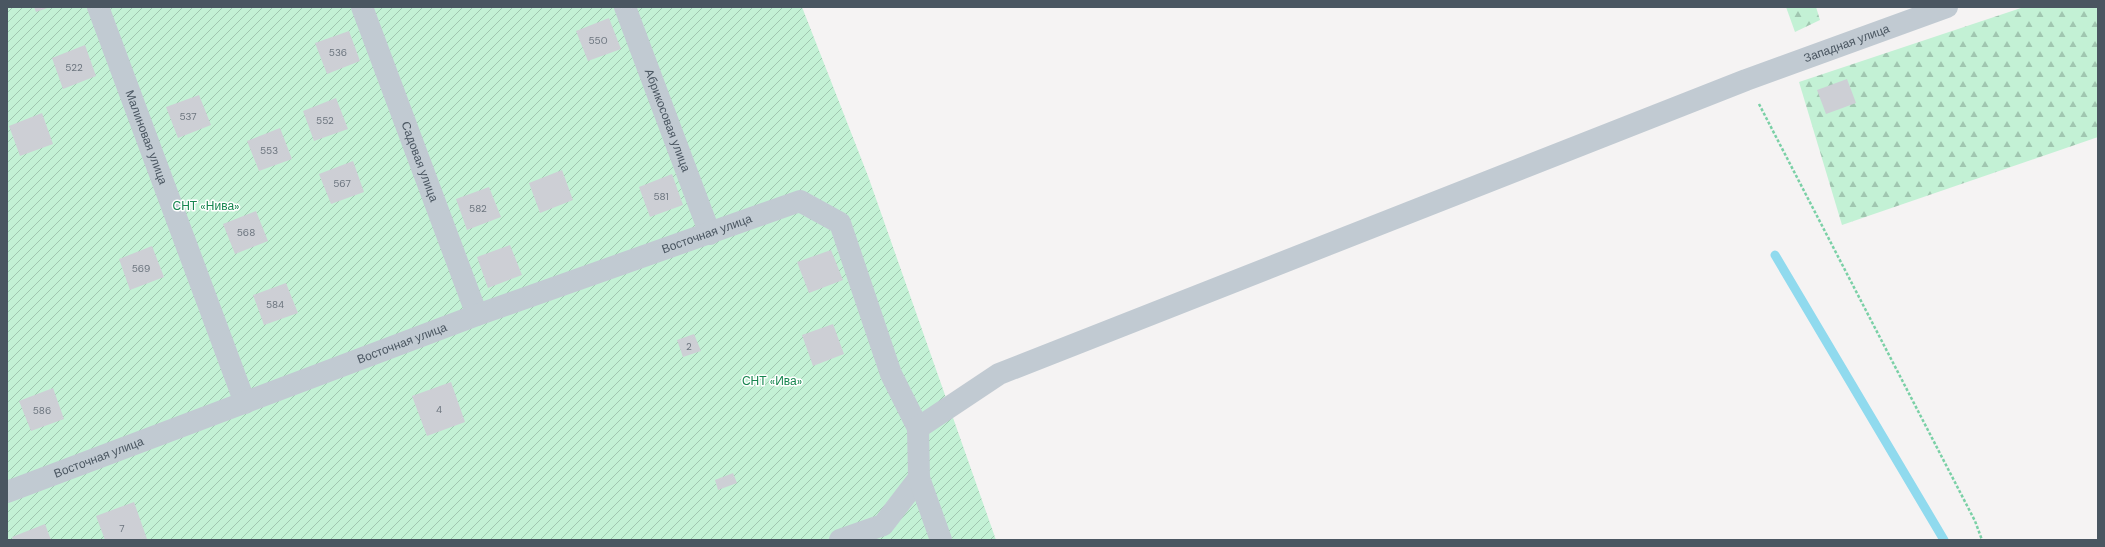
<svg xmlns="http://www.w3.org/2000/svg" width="2105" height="547" viewBox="0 0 2105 547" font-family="'DM Sans',sans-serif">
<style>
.forest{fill:url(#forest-firs)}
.garden{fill:url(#garden-furrows)}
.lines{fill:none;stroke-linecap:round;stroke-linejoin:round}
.stream{stroke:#90daee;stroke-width:9}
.building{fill:#cdcfd5}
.path{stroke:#7ad0a6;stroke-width:2.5;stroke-dasharray:3 2;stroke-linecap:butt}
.street{stroke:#c1cad2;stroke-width:22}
.labels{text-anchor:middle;stroke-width:3;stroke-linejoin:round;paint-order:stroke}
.number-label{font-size:10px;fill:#6b747e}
.street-label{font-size:12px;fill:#4a5661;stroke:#fff}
.park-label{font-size:12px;fill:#17864f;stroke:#fff}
</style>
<defs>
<pattern id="forest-firs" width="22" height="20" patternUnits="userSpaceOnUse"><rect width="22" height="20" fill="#c3f1d5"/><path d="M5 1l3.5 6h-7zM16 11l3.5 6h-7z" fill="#a0c6b0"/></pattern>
<pattern id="garden-furrows" width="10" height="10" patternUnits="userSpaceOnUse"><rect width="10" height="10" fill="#c3f1d5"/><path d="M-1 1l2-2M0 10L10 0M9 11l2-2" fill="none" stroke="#a0c6b0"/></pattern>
</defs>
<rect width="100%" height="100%" fill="#f5f3f3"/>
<!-- forest -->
<g class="forest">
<path d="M 1786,7 L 1816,7 L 1820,20 L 1795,32 Z"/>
<path d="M 2024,7 L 2098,7 L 2098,137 L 1842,225 L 1799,82 Z"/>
</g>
<!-- garden -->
<path class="garden" d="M 7,7 L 802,7 L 868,176 L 996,540 L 7,540 Z"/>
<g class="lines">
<!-- stream -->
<path class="stream" d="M 1775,255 L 1944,540"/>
</g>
<!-- building -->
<g class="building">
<path d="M 34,7 L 50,7 L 36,12 Z"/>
<path d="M 609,18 L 621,49 L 588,61 L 576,31 Z"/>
<path d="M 349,31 L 360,61 L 327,74 L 315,43 Z"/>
<path d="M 85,45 L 96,76 L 63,89 L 52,58 Z"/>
<path d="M 1847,79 L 1856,103 L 1826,114 L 1817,90 Z"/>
<path d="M 199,95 L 211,125 L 178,138 L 166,107 Z"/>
<path d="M 336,98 L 348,129 L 314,141 L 303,111 Z"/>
<path d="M 42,113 L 53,144 L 20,156 L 9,126 Z"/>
<path d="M 280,128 L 292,159 L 259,171 L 247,141 Z"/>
<path d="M 353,161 L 364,192 L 331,204 L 319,174 Z"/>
<path d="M 562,170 L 573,200 L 540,213 L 529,183 Z"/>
<path d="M 672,174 L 683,205 L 650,217 L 639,187 Z"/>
<path d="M 489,187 L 501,217 L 467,230 L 456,199 Z"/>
<path d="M 256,211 L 268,241 L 235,254 L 223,224 Z"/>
<path d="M 510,245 L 522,275 L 488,288 L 477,257 Z"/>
<path d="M 152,246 L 164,277 L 130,290 L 119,259 Z"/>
<path d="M 831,250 L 843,280 L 809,293 L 797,262 Z"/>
<path d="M 286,283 L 298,313 L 264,325 L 253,295 Z"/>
<path d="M 833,324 L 844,354 L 813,366 L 802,335 Z"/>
<path d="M 694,334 L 701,351 L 683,357 L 677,340 Z"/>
<path d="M 451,382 L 465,422 L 427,436 L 412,396 Z"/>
<path d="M 53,388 L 64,419 L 31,431 L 19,401 Z"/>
<path d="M 733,473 L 737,483 L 718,490 L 715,480 Z"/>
<path d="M 134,502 L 147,539 L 105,540 L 96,516 Z"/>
<path d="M 45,524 L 51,540 L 13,540 L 12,537 Z"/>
</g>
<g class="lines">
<!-- path -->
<path class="path" d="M 1759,104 L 1975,521 L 1982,540"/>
<!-- street -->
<g class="street">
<path id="s1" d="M 98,7 L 245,403"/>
<path id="s2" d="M 362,7 L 477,315"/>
<path id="s3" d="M 625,7 L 710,234"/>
<path id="s4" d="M 7,492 L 477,315 L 800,201 L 840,223 L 891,374 L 918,428"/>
<path d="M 840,540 L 883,525 L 919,478"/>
<path id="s5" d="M 941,540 L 919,478 L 918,428 L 999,374 L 1746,80 L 1947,7"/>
</g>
</g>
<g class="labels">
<!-- number labels -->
<g class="number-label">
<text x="598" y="44">550</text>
<text x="338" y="56">536</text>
<text x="74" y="71">522</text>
<text x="188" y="120">537</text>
<text x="325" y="124">552</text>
<text x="269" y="154">553</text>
<text x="342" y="187">567</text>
<text x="661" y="200">581</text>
<text x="478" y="212">582</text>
<text x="246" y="236">568</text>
<text x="141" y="272">569</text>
<text x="275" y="308">584</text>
<text x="689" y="350">2</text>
<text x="439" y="413">4</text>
<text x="42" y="414">586</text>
<text x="122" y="532">7</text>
</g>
<!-- street labels -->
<g class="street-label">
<text dy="4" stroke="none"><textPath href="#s5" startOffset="1123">Западная улица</textPath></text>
<text dy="4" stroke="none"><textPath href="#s3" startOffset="121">Абрикосовая улица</textPath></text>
<text dy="4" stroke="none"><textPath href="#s1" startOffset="139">Малиновая улица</textPath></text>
<text dy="4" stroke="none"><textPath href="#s2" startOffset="165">Садовая улица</textPath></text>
<text dy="4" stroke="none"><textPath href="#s4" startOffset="746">Восточная улица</textPath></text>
<text dy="4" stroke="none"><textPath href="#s4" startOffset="422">Восточная улица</textPath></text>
<text dy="4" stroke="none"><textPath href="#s4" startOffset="98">Восточная улица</textPath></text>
</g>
<!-- park labels -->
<g class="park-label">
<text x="206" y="210">СНТ «Нива»</text>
<text x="772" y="385">СНТ «Ива»</text>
</g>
</g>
<!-- border -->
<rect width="2105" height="547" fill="none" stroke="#4a5661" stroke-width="16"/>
</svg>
